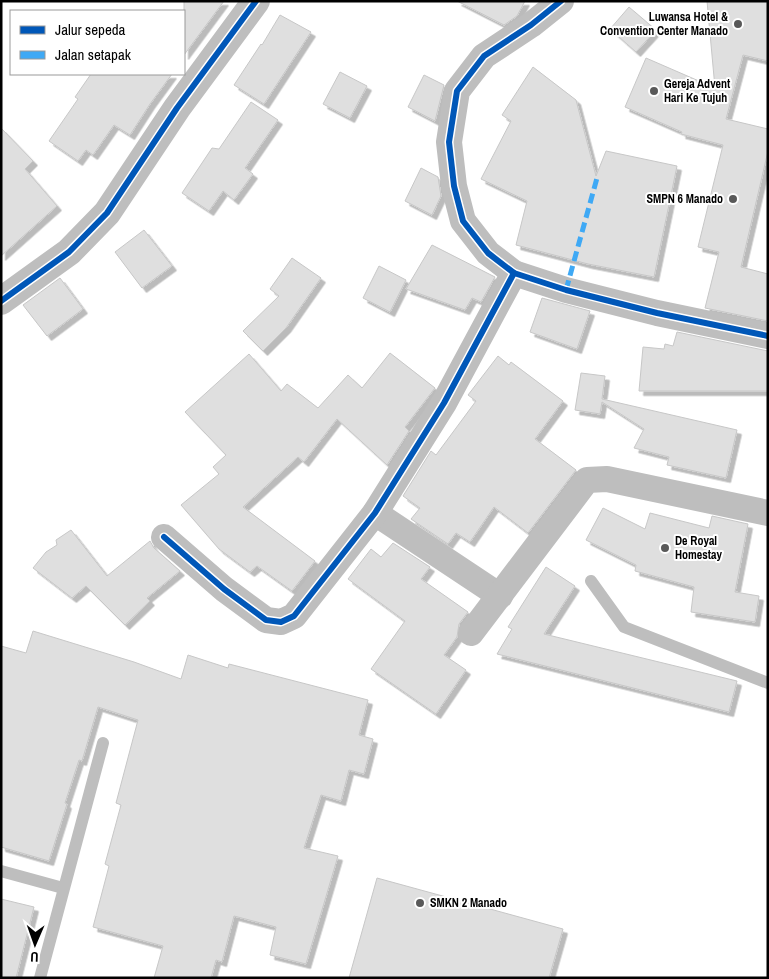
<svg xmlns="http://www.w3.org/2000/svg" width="769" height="979" viewBox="0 0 769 979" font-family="'Archivo Narrow',sans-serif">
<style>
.building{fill:#dfdfdf;stroke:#c7c7c7;filter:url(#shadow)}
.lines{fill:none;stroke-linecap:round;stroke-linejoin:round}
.service{stroke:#bebebe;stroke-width:12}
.minor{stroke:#bebebe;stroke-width:26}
.tertiary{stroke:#bebebe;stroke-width:28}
.quiet{stroke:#3fa9f5;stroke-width:5;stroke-dasharray:10 5;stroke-linecap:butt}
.cycleway-casing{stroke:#fff;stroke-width:9}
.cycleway{stroke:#0057b8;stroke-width:6}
.poi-dot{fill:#595959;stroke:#fff;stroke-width:2}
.labels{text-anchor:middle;stroke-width:4;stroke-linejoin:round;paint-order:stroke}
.poi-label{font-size:12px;font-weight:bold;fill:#000;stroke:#fff;text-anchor:start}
</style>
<defs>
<filter id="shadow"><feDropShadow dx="4.5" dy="4.5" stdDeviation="0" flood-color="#0004"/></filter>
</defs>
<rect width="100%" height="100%" fill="#fff"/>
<!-- building -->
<g class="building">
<path d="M 184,1 L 224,1 L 184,55 Z"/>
<path d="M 457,1 L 525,1 L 517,16 L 504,25 Z"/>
<path d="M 707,1 L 768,1 L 768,61 L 743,55 L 726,119 L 768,129 L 768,151 L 741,267 L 768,274 L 768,321 L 705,308 L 719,252 L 698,247 L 723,145 L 681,134 L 682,132 L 625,107 L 646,58 L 715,88 Z"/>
<path d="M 629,7 L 656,30 L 636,52 L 610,29 Z"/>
<path d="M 280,15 L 311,32 L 264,104 L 234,85 L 261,44 L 262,45 Z"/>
<path d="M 533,67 L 576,100 L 596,176 L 606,151 L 677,166 L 654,277 L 588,264 L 516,245 L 527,201 L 481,179 L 511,121 L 502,115 Z"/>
<path d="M 340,72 L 367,86 L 350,118 L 323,104 Z"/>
<path d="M 91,74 L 172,74 L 150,104 L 130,135 L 114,125 L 93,155 L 86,150 L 78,161 L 49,141 L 78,99 L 75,97 Z"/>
<path d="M 424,75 L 444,85 L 435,121 L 408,107 Z"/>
<path d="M 251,102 L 278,120 L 245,168 L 253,174 L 234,200 L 223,191 L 209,211 L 182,193 L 212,148 L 219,149 Z"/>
<path d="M 1,128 L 33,161 L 25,169 L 57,206 L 1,256 Z"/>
<path d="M 421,168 L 438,177 L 441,196 L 432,215 L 405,201 Z"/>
<path d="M 144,230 L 172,266 L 142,288 L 115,252 Z"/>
<path d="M 432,245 L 495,277 L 481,302 L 472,298 L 465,310 L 406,289 Z"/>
<path d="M 292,258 L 321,278 L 286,328 L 263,351 L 243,331 L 279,296 L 270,289 Z"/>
<path d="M 379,266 L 406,280 L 390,312 L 363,298 Z"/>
<path d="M 60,278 L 83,309 L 47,336 L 23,305 Z"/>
<path d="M 542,298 L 590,311 L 577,349 L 530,332 Z"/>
<path d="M 677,332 L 768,351 L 768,391 L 639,391 L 643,347 L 664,349 L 665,344 L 673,346 Z"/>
<path d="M 390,353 L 435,388 L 405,427 L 409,431 L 387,465 L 337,419 L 304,462 L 298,457 L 243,507 L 315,561 L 292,591 L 257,566 L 250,572 L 219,549 L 181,505 L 219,474 L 213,467 L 226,455 L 185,412 L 249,354 L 281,391 L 287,384 L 318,408 L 348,375 L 362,388 Z"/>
<path d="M 498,356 L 509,365 L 511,362 L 563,401 L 535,439 L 576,470 L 528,533 L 494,507 L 470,542 L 456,533 L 448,544 L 411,519 L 420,508 L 403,496 L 431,451 L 436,455 L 476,401 L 468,395 Z"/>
<path d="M 581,373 L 605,376 L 602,399 L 737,430 L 726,478 L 667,465 L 669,457 L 634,448 L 644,429 L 602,402 L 600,414 L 575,410 Z"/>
<path d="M 603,508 L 645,529 L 650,513 L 709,528 L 712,516 L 748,524 L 735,592 L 759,596 L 755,622 L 691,612 L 694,587 L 635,571 L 636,565 L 586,540 Z"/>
<path d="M 71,530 L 107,576 L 150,541 L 154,548 L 180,571 L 147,598 L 150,601 L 125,625 L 86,586 L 72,598 L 33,568 L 46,552 L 57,545 L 56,540 Z"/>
<path d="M 393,543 L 430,567 L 421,579 L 468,612 L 459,624 L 457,637 L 444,655 L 466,670 L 436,714 L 371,669 L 405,621 L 348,579 L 371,549 L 381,557 Z"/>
<path d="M 546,567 L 575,586 L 544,634 L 737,681 L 729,712 L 497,654 L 512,629 L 508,627 Z"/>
<path d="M 33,631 L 134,662 L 181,679 L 188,655 L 228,668 L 229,664 L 368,700 L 359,735 L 373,739 L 364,774 L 349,770 L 341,801 L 321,795 L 304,848 L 338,856 L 306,964 L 270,955 L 276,927 L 234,916 L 222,962 L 216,960 L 211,978 L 154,978 L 163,946 L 93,927 L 109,866 L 105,864 L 121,805 L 116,803 L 138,720 L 98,707 L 82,761 L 79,760 L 65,803 L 67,804 L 49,861 L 1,847 L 1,646 L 26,653 Z"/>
<path d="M 377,878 L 563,929 L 549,978 L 349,978 Z"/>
<path d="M 1,899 L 34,907 L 16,978 L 1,978 Z"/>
</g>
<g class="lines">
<!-- service -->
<g class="service">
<path d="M 591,581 L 624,627 L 768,683"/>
<path d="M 1,871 L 63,888"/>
<path d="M 40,978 L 103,743"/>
</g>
<!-- minor -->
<g class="minor">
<path d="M 561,1 L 531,25 L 484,56 L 457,91 L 449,142 L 454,186 L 463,221 L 488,253 L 514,273 L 566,290 L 657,313 L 768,336"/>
<path d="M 375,513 L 500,596"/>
<path d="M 164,537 L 224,589 L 266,620 L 281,622 L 294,616 L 375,513 L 444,403 L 514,273"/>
<path d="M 471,633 L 587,480 L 607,479 L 768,513"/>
</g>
<!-- tertiary -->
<path class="tertiary" d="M 1,301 L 69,252 L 107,213 L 177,108 L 256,1"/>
<!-- quiet -->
<path class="quiet" d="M 566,290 L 597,178"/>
<defs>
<g id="cycleway">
<path d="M 561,1 L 531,25 L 484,56 L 457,91 L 449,142 L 454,186 L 463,221 L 488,253 L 514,273 L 566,290 L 657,313 L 768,336"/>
<path d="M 1,301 L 69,252 L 107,213 L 177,108 L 256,1"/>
<path d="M 164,537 L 224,589 L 266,620 L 281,622 L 294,616 L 375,513 L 444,403 L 514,273"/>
</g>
</defs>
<!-- cycleway casing -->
<use href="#cycleway" class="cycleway-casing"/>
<!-- cycleway -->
<use href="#cycleway" class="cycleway"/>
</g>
<!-- markers -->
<g class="poi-dot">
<circle cx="738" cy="24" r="5"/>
<circle cx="654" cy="91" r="5"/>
<circle cx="733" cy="199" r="5"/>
<circle cx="665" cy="548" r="5"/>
<circle cx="420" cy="903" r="5"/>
</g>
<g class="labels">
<!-- poi labels -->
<g class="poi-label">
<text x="728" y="21" text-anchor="end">Luwansa Hotel &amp;<tspan x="728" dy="14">Convention Center Manado</tspan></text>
<text x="664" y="88">Gereja Advent<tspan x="664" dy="14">Hari Ke Tujuh</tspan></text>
<text x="723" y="203" text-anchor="end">SMPN 6 Manado</text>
<text x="675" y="545">De Royal<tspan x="675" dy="14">Homestay</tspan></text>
<text x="430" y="907">SMKN 2 Manado</text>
</g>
</g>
<!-- border -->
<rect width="769" height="979" fill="none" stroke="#000000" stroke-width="5"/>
<!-- legend -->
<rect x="10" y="10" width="175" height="65" fill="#ffffff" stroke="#999999"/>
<rect x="20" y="26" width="25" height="8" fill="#0057b8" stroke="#999999"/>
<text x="55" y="35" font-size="15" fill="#000000">Jalur sepeda</text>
<rect x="20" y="51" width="25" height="8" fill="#3fa9f5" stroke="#999999"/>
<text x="55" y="60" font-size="15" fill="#000000">Jalan setapak</text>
<!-- north arrow -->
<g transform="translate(35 944) rotate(182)" stroke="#ffffff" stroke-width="4" paint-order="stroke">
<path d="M0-4L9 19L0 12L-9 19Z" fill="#000000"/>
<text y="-8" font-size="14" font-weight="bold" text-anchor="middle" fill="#000000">U</text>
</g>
</svg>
